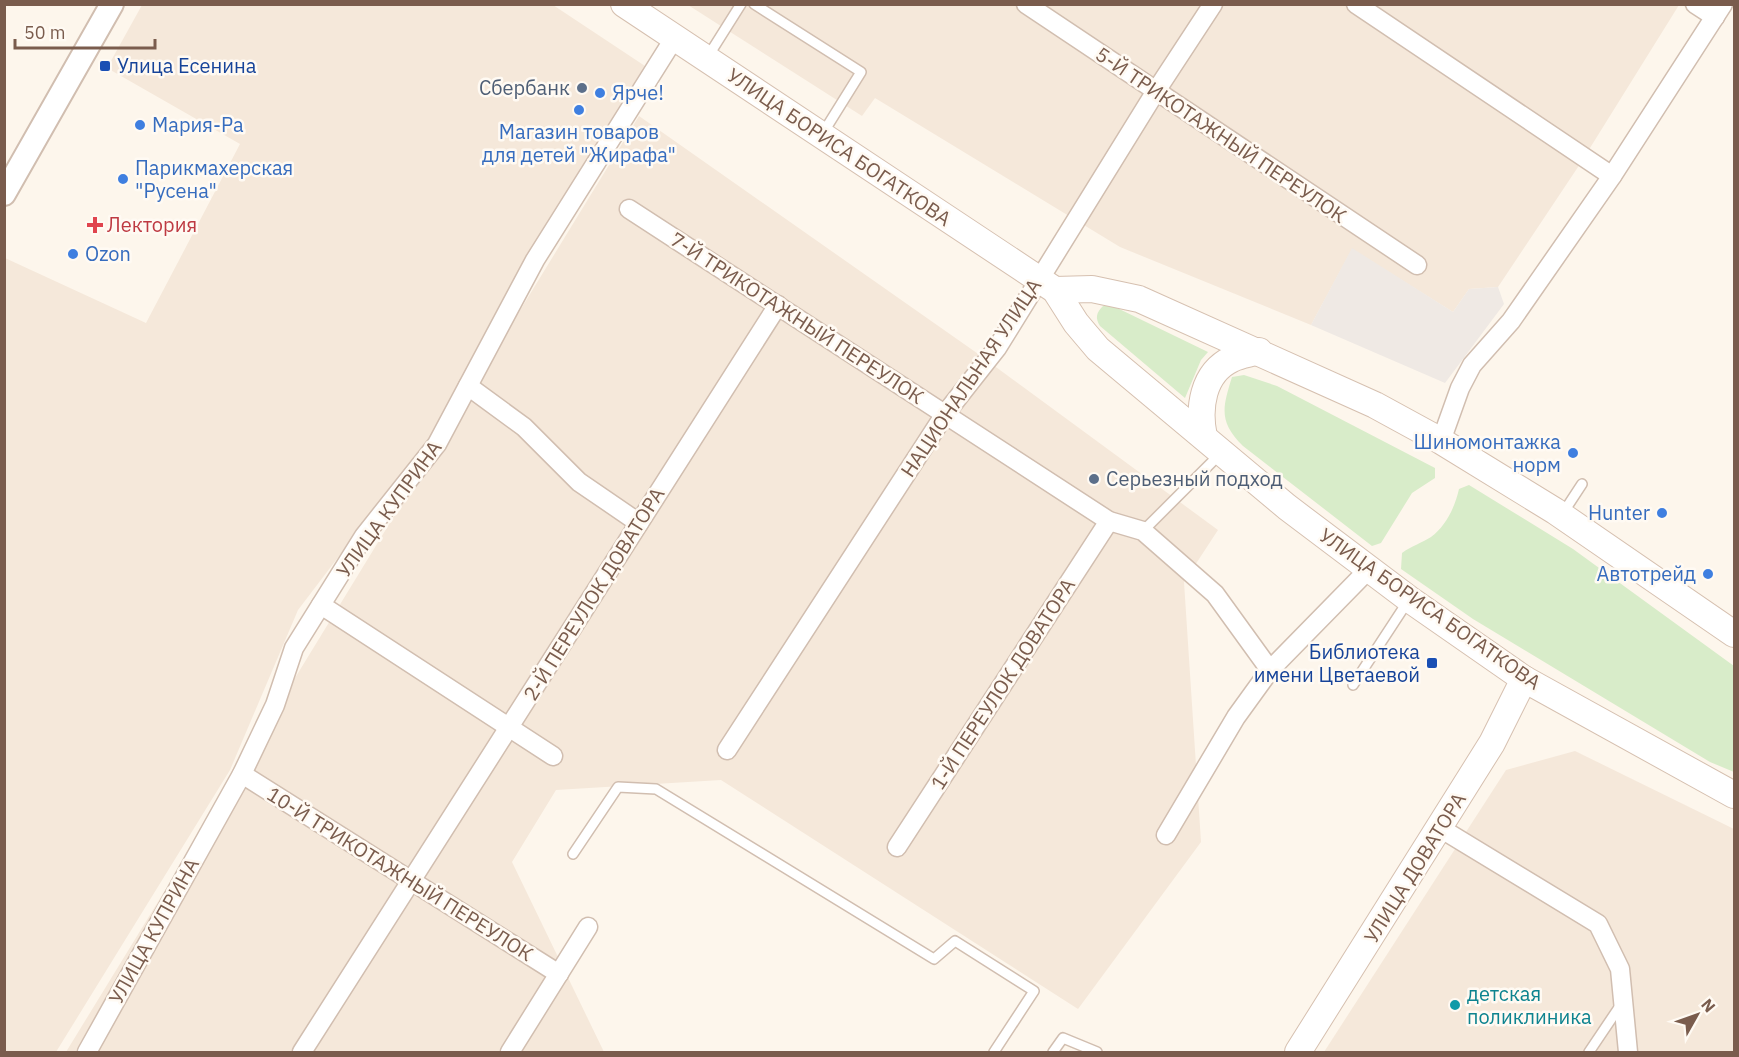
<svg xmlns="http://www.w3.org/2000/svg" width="1739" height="1057" viewBox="0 0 1739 1057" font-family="'IBM Plex Sans',sans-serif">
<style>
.residential{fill:#f5e8da}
.industrial{fill:#efe9e4}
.green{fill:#d8ecc9}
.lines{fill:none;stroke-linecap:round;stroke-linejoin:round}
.service-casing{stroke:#d1beb0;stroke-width:12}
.minor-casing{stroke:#d1beb0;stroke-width:21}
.tertiary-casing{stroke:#d1beb0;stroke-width:26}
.secondary-casing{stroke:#d6c0b0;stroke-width:28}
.service{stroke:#fff;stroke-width:9}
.minor{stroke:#fff;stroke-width:18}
.tertiary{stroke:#fff;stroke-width:22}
.secondary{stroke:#fff;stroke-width:26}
.transit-dot{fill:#1a4fb4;stroke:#fffaf3;stroke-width:2}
.service-dot{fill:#5c6f8a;stroke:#fffaf3;stroke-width:2}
.shop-dot{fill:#3f7fe0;stroke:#fffaf3;stroke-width:2}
.health-dot{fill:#e0444e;stroke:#fffaf3;stroke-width:2}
.culture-dot{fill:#0f9aa8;stroke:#fffaf3;stroke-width:2}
.labels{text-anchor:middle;stroke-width:5;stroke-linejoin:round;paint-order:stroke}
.transit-label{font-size:20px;fill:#164399;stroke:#fffaf3;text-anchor:start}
.service-label{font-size:20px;fill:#4e5e75;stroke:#fffaf3;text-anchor:end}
.shop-label{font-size:20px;fill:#366cbe;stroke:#fffaf3;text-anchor:start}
.street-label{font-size:20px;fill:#7a5c4d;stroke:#fffaf3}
.health-label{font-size:20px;fill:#be3a42;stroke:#fffaf3;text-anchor:start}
.culture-label{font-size:20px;fill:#0d838f;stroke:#fffaf3;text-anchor:start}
</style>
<rect width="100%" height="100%" fill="#fdf6ec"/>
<!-- residential -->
<g class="residential">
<path d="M 142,5 L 553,5 L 645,66 L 429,438 L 298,610 L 230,770 L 56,1052 L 5,1052 L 5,258 L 146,323 L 240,144 L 107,68 Z"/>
<path d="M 688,5 L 1679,5 L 1580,164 L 1498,287 L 1469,289 L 1453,312 L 1352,249 L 1311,325 L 1120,247 L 875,98 L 862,116 Z"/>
<path d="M 639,116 L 974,351 L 1218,530 L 1184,582 L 1201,842 L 1078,1009 L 721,780 L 556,790 L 512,862 L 604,1052 L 66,1052 Z"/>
<path d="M 1575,751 L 1734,829 L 1734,1052 L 1324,1052 L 1506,770 Z"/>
</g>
<!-- industrial -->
<path class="industrial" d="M 1352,248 L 1453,312 L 1469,289 L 1498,287 L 1504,304 L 1445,383 L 1311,325 Z"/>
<!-- green -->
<g class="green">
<path d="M 1103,306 L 1113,306 L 1208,352 L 1201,360 L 1185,398 L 1100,326 C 1095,318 1096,313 1103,306 Z"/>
<path d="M 1244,375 L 1277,386 L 1435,468 L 1435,478 L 1412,493 L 1381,543 L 1372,546 L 1243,446 C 1219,422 1222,409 1232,377 Z"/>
<path d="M 1469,485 L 1573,549 L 1734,666 L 1734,772 L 1710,762 L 1473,619 L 1401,569 L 1402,553 C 1411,546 1422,543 1431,537 C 1446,526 1455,507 1459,489 Z"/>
</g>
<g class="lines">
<defs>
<g id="service">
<path d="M 754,4 L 861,72 L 823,133"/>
<path d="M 707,58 L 741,4"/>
<path d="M 1563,513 L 1582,484"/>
<path d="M 1143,531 L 1220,454"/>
<path d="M 1353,685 L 1408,601"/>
<path d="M 573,854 L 618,787 L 656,789 L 934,959 L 955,941 L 1034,991 L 994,1052"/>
<path d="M 1053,1052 L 1063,1038 L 1097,1052"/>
<path d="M 1589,1052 L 1622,1003"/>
</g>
<g id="minor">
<path d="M 1026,4 L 1417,265"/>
<path d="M 1356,4 L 1612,176"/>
<path d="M 1695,4 L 1715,17"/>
<path d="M 629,209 L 1109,521 L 1143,531 L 1215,594 L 1270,670"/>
<path d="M 468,386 L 524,427 L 579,482 L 639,523"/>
<path d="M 1441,441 L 1460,388 L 1472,365 L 1511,321 L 1612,176 L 1723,4"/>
<path d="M 321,605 L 553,756"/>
<path d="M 727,750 L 945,414 L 997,348 L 1156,91 L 1213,4"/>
<path d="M 242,774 L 559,974"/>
<path d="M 1440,828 L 1598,924 L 1620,969 L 1628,1052"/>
<path d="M 1166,835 L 1236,717 L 1270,670 L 1369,569"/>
<path d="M 897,847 L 1109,521"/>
<path d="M 87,1052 L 242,774 L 275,705 L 294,648 L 364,536 L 437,444 L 535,260 L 675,37"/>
<path d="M 302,1052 L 778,305"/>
<path d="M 510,1052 L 588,927"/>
</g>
<path id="tertiary" d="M 4,194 L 112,4"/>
<g id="secondary">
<path d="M 624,4 L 1055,290 L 1076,323 L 1098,349 L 1287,507 L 1409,599 L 1524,679 L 1734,795"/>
<path d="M 1055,290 L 1092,289 L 1139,299 L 1375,405 L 1441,441 L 1555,511 L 1734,634"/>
<path d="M 1204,437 C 1198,409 1202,373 1232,359 C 1240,355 1250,354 1259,351"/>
<path d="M 1298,1052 L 1492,743 L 1524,679"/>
</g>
</defs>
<!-- service casing -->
<use href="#service" class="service-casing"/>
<!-- minor casing -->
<use href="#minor" class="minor-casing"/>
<!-- tertiary casing -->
<use href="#tertiary" class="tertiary-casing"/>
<!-- secondary casing -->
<use href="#secondary" class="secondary-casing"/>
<!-- service -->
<use href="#service" class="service"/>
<!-- minor -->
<use href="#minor" class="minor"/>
<!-- tertiary -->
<use href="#tertiary" class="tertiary"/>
<!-- secondary -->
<use href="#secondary" class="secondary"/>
</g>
<!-- markers -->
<g class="transit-dot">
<rect x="99" y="60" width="12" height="12" rx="3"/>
<rect x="1426" y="657" width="12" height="12" rx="3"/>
</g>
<g class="service-dot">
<circle cx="582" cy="88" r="6"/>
<circle cx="1094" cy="479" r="6"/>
</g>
<g class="shop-dot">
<circle cx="600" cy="93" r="6"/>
<circle cx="579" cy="110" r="6"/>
<circle cx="140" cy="125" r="6"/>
<circle cx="123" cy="179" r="6"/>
<circle cx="73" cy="254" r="6"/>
<circle cx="1573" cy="453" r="6"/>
<circle cx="1662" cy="513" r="6"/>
<circle cx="1708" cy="574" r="6"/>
</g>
<path class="health-dot" d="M92 216h6v6h6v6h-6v6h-6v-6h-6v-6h6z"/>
<circle class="culture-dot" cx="1455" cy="1005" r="6"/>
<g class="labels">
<!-- transit labels -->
<g class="transit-label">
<text x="117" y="73">Улица Есенина</text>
<text x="1420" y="659" text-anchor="end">Библиотека<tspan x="1420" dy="23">имени Цветаевой</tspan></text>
</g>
<!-- service labels -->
<g class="service-label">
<text x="570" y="95">Сбербанк</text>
<text x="1106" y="486" text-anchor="start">Серьезный подход</text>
</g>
<!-- shop labels -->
<g class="shop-label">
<text x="612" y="100">Ярче!</text>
<text x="152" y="132">Мария-Ра</text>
<text x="579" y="139" text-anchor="middle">Магазин товаров<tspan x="579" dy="23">для детей "Жирафа"</tspan></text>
<text x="135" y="175">Парикмахерская<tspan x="135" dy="23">"Русена"</tspan></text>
<text x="85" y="261">Ozon</text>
<text x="1561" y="449" text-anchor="end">Шиномонтажка<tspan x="1561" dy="23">норм</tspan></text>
<text x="1650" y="520" text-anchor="end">Hunter</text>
<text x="1696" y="581" text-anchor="end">Автотрейд</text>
</g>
<!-- street labels -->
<g class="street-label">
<text transform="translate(1221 135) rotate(34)" y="7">5-Й ТРИКОТАЖНЫЙ ПЕРЕУЛОК</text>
<text transform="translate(839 147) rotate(34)" y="7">УЛИЦА БОРИСА БОГАТКОВА</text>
<text transform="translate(797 318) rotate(33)" y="7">7-Й ТРИКОТАЖНЫЙ ПЕРЕУЛОК</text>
<text transform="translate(971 378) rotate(-56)" y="7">НАЦИОНАЛЬНАЯ УЛИЦА</text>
<text transform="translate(389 509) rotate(-54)" y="7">УЛИЦА КУПРИНА</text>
<text transform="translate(594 594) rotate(-58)" y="7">2-Й ПЕРЕУЛОК ДОВАТОРА</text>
<text transform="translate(1430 609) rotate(35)" y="7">УЛИЦА БОРИСА БОГАТКОВА</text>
<text transform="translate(1003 684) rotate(-57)" y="7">1-Й ПЕРЕУЛОК ДОВАТОРА</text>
<text transform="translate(1415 868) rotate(-58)" y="7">УЛИЦА ДОВАТОРА</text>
<text transform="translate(400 874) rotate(32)" y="7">10-Й ТРИКОТАЖНЫЙ ПЕРЕУЛОК</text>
<text transform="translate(154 931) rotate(-61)" y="7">УЛИЦА КУПРИНА</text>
</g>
<!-- health labels -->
<g class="health-label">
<text x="107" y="232">Лектория</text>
</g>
<!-- culture labels -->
<g class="culture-label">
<text x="1467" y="1001">детская<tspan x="1467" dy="23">поликлиника</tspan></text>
</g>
</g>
<!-- border -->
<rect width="1739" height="1057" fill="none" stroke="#7a5c4d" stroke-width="12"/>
<!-- north arrow -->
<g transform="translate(1697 1015) rotate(50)" stroke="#fffaf3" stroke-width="4.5" paint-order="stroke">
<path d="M0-4.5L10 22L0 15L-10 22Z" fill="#7a5c4d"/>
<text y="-9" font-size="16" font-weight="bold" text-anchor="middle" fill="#7a5c4d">N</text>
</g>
<!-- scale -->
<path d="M15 39v9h140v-9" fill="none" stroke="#7a5c4d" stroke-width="3"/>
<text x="24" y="39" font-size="18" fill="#7a5c4d" stroke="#fffaf3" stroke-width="4.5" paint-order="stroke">50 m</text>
</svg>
